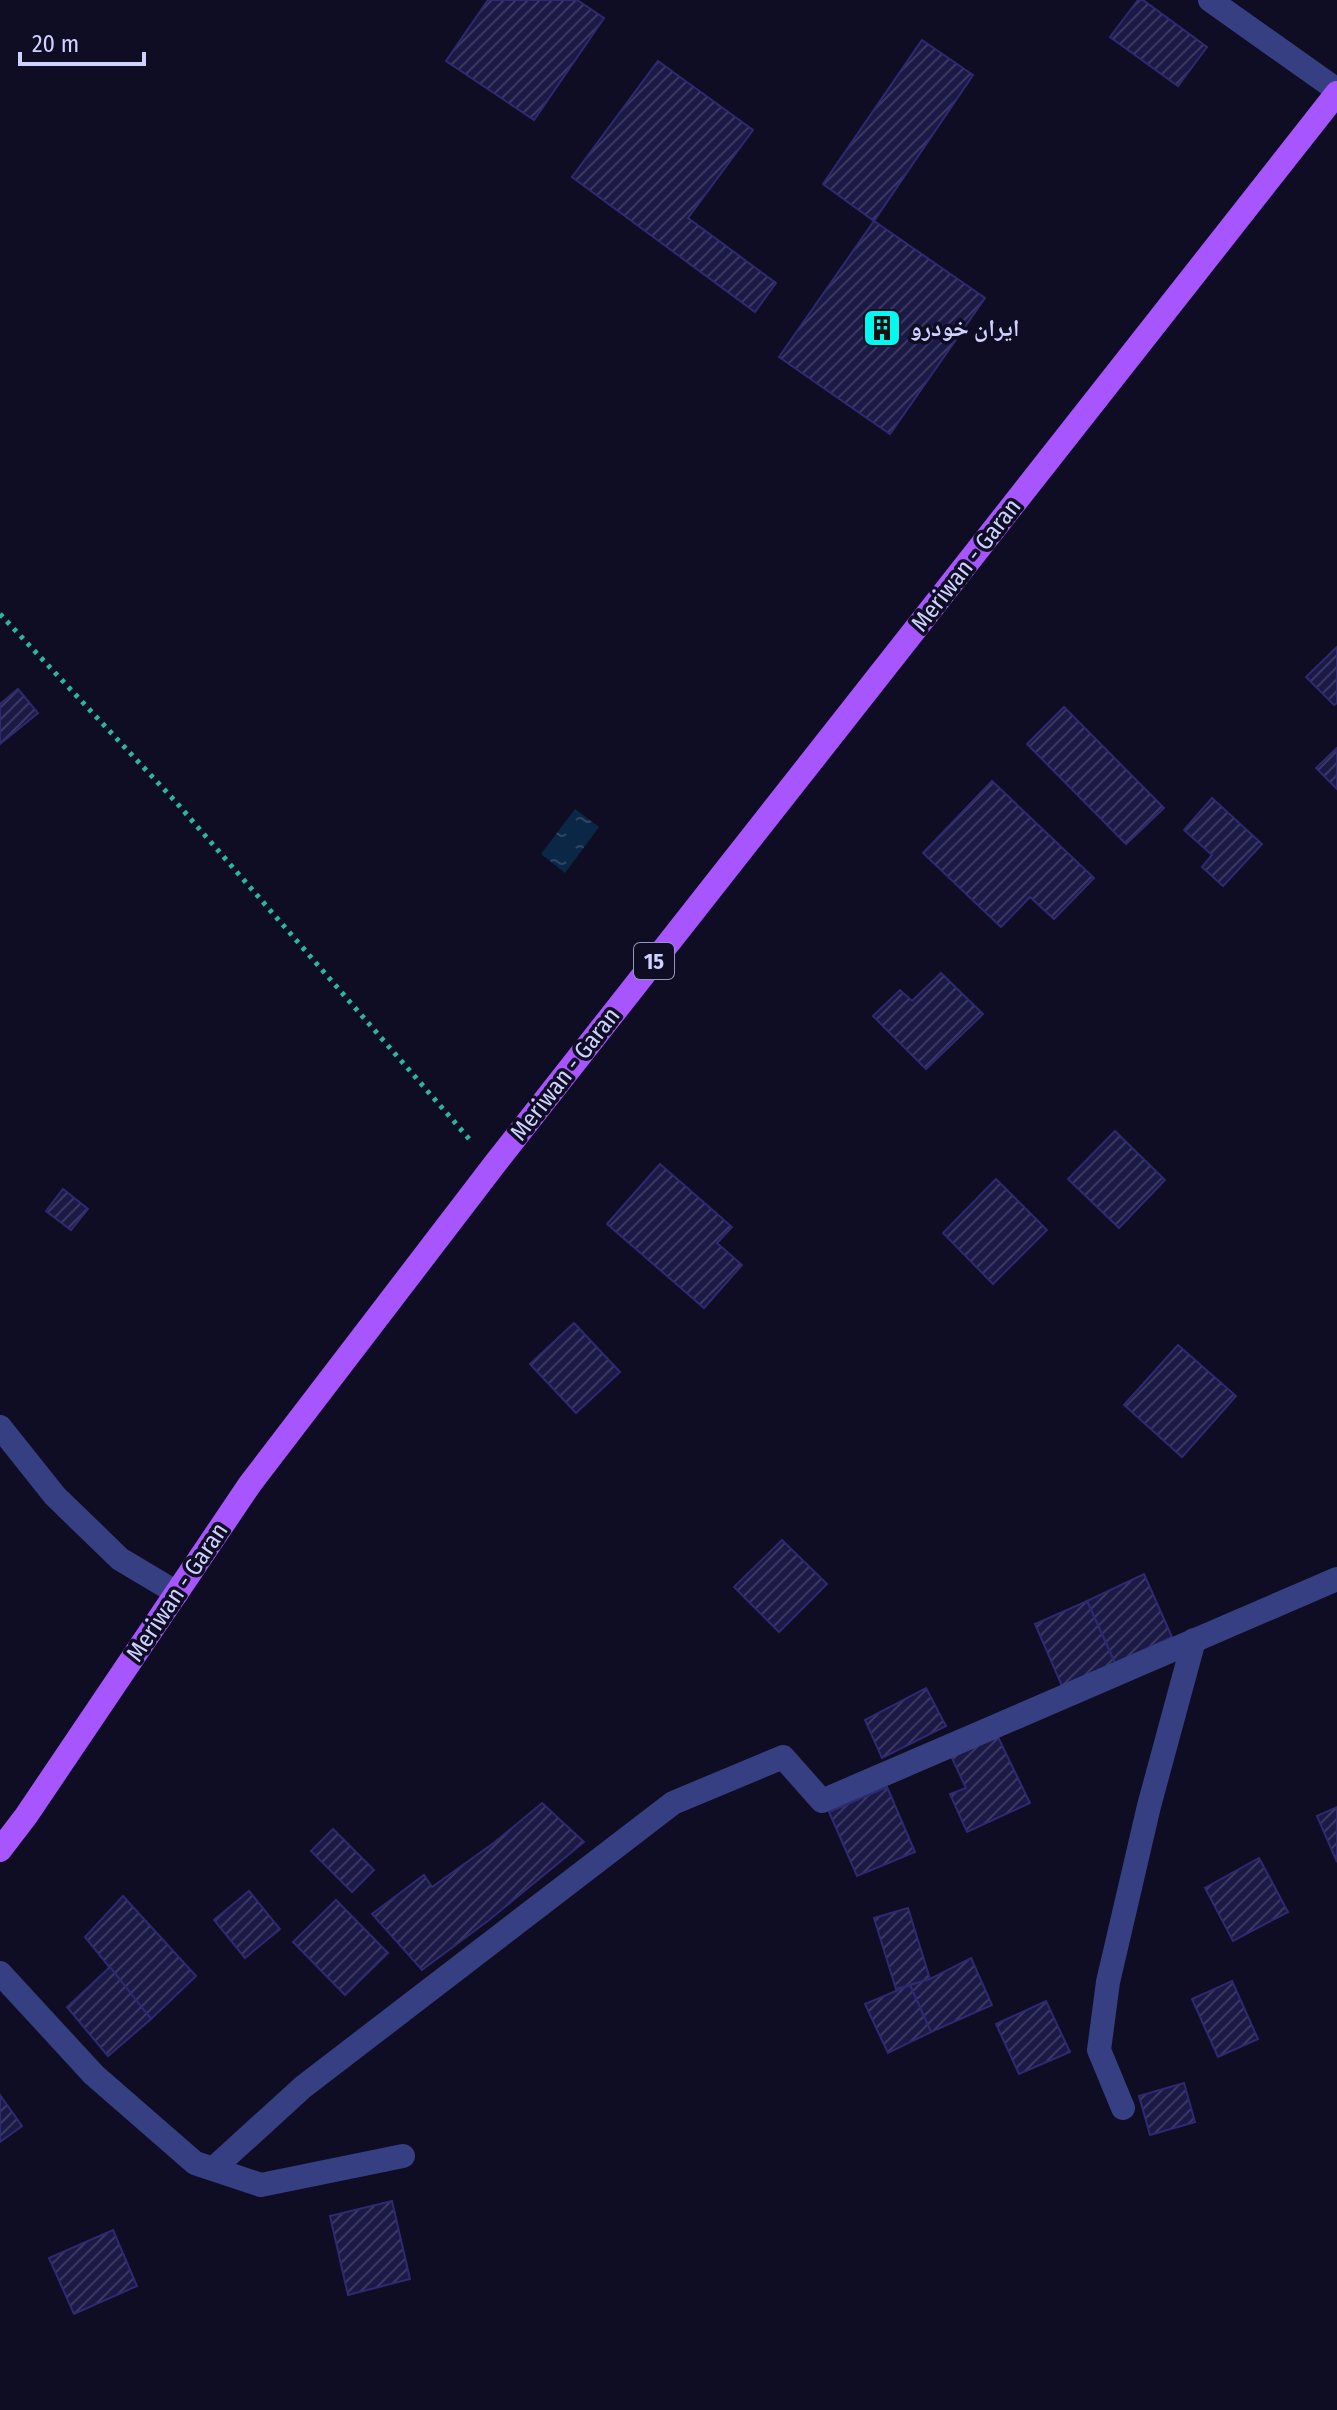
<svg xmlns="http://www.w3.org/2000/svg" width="1337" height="2410" viewBox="0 0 1337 2410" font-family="'Fira Sans Condensed','Noto Naskh Arabic',sans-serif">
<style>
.water{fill:url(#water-ripples)}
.building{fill:url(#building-hatch);stroke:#2e2a71;stroke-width:2}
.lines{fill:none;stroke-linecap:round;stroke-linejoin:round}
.path{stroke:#2bb79a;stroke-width:5;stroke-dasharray:4 6;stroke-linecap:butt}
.minor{stroke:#373f83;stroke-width:24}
.major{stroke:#a756ff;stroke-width:24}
.labels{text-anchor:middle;stroke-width:7;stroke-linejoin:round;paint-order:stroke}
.shield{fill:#0e0d23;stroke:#9596bd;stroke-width:2}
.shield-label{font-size:22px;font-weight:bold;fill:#cfd1ff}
.poi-label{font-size:24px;font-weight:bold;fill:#cfd1ff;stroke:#0e0d23;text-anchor:start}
.street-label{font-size:24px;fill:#cfd1ff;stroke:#0e0d23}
</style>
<defs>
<pattern id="water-ripples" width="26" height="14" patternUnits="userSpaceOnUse" patternTransform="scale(2)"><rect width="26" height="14" fill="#0a2845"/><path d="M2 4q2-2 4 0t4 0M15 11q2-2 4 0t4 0" fill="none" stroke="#2d4661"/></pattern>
<pattern id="building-hatch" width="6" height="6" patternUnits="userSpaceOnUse" patternTransform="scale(2)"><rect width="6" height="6" fill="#1b1945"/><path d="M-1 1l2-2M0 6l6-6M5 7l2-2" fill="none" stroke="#3b3961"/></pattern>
</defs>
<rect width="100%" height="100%" fill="#0e0d23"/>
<!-- water -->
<path class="water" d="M 575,809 L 599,827 L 565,873 L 541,854 Z"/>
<!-- building -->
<g class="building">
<path d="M 488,0 L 577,0 L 604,18 L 534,120 L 446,61 Z"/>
<path d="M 1138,0 L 1143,0 L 1207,47 L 1178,86 L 1110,37 Z"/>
<path d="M 922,40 L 973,75 L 874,221 L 823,184 Z"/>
<path d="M 658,61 L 753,130 L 688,218 L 776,283 L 755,312 L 572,177 Z"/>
<path d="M 874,221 L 985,298 L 890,434 L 779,357 Z"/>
<path d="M 1337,647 L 1337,703 L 1334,705 L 1306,677 Z"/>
<path d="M 18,689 L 38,713 L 0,744 L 0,704 Z"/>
<path d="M 1064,707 L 1164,808 L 1126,844 L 1027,744 Z"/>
<path d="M 1337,748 L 1337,789 L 1316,768 Z"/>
<path d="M 992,781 L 1094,878 L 1054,919 L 1030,897 L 1001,927 L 923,853 Z"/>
<path d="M 1212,798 L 1262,844 L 1223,886 L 1202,867 L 1212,855 L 1184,830 Z"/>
<path d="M 941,973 L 983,1014 L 926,1069 L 873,1016 L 900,990 L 912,1001 Z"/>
<path d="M 1115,1131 L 1165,1180 L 1119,1228 L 1068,1179 Z"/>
<path d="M 660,1164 L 732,1227 L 717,1243 L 742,1265 L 704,1308 L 607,1224 Z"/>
<path d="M 996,1179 L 1047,1230 L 993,1284 L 943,1233 Z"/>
<path d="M 63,1189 L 88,1209 L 71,1230 L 46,1211 Z"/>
<path d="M 574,1323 L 620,1372 L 576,1413 L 530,1364 Z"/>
<path d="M 1178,1345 L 1236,1396 L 1182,1457 L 1124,1405 Z"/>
<path d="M 782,1540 L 827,1584 L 779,1632 L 734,1587 Z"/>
<path d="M 1144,1574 L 1172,1637 L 1115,1663 L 1087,1601 Z"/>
<path d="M 1087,1601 L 1115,1663 L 1062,1686 L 1035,1624 Z"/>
<path d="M 926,1688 L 946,1726 L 882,1758 L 865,1720 Z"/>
<path d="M 997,1735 L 1030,1803 L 967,1832 L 950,1794 L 966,1788 L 951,1756 Z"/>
<path d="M 887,1787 L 915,1852 L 857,1876 L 829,1812 Z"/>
<path d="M 542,1803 L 584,1842 L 489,1920 L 422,1970 L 372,1914 L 424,1875 L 432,1887 L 495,1842 Z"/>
<path d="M 1337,1807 L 1337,1862 L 1317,1816 Z"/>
<path d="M 333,1829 L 374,1870 L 352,1892 L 311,1851 Z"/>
<path d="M 1259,1858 L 1288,1912 L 1233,1941 L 1205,1888 Z"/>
<path d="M 249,1891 L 280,1929 L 245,1958 L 214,1920 Z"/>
<path d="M 123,1896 L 196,1976 L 151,2019 L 85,1937 Z"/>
<path d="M 336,1900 L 388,1953 L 345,1995 L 293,1942 Z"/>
<path d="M 908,1908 L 930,1979 L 896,1989 L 874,1918 Z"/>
<path d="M 971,1958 L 992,2005 L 931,2032 L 910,1985 L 930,1979 Z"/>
<path d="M 110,1967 L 151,2019 L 108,2056 L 67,2007 Z"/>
<path d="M 1232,1981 L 1258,2039 L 1218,2057 L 1192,1999 Z"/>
<path d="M 910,1985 L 931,2032 L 888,2053 L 865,2004 Z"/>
<path d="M 1046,2001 L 1070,2052 L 1019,2074 L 996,2024 Z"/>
<path d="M 1184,2083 L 1195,2122 L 1150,2135 L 1139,2096 Z"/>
<path d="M 0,2095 L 22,2126 L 0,2142 Z"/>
<path d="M 392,2201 L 410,2279 L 348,2295 L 330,2216 Z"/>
<path d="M 113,2230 L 137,2286 L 74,2314 L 49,2258 Z"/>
</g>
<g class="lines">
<!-- path -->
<path class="path" d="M 0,614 L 175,801 L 471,1141"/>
<!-- minor -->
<g class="minor">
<path d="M 1210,0 L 1337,90"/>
<path d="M 0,1427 L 55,1496 L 120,1559 L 177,1593"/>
<path d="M 0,1973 L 94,2075 L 195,2163 L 261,2185 L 403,2156"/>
<path d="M 1123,2108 L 1099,2050 L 1108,1982 L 1149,1806 L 1194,1640"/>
<path d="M 213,2169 L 303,2087 L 673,1803 L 783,1757 L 822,1801 L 1337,1579"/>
</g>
<!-- major -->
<path class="major" d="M 0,1850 L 26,1816 L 250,1484 L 494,1165 L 1337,93"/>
</g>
<!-- icons -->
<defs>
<symbol id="building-square" viewBox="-11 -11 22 22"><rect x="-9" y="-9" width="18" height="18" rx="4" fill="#00faef" stroke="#0e0d23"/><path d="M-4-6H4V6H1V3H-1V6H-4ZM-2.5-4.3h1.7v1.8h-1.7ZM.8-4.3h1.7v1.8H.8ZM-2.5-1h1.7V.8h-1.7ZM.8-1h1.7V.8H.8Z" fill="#111"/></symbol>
</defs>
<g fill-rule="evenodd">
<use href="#building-square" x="860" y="306" width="44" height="44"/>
</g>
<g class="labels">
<!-- shield labels -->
<rect class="shield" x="634" y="943" width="40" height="36" rx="6"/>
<g class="shield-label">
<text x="654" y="969">15</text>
</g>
<!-- poi labels -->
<g class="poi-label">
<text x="910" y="336">ایران خودرو</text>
</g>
<!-- street labels -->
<g class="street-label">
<text transform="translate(966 565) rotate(-52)" y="8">Meriwan - Garan</text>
<text transform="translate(565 1074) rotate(-52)" y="8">Meriwan - Garan</text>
<text transform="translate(177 1592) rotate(-56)" y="8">Meriwan - Garan</text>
</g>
</g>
<!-- scale -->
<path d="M20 52v12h124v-12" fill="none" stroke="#cfd1ff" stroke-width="4"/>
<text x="32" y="52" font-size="24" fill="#cfd1ff" stroke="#0e0d23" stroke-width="6" paint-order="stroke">20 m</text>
</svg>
